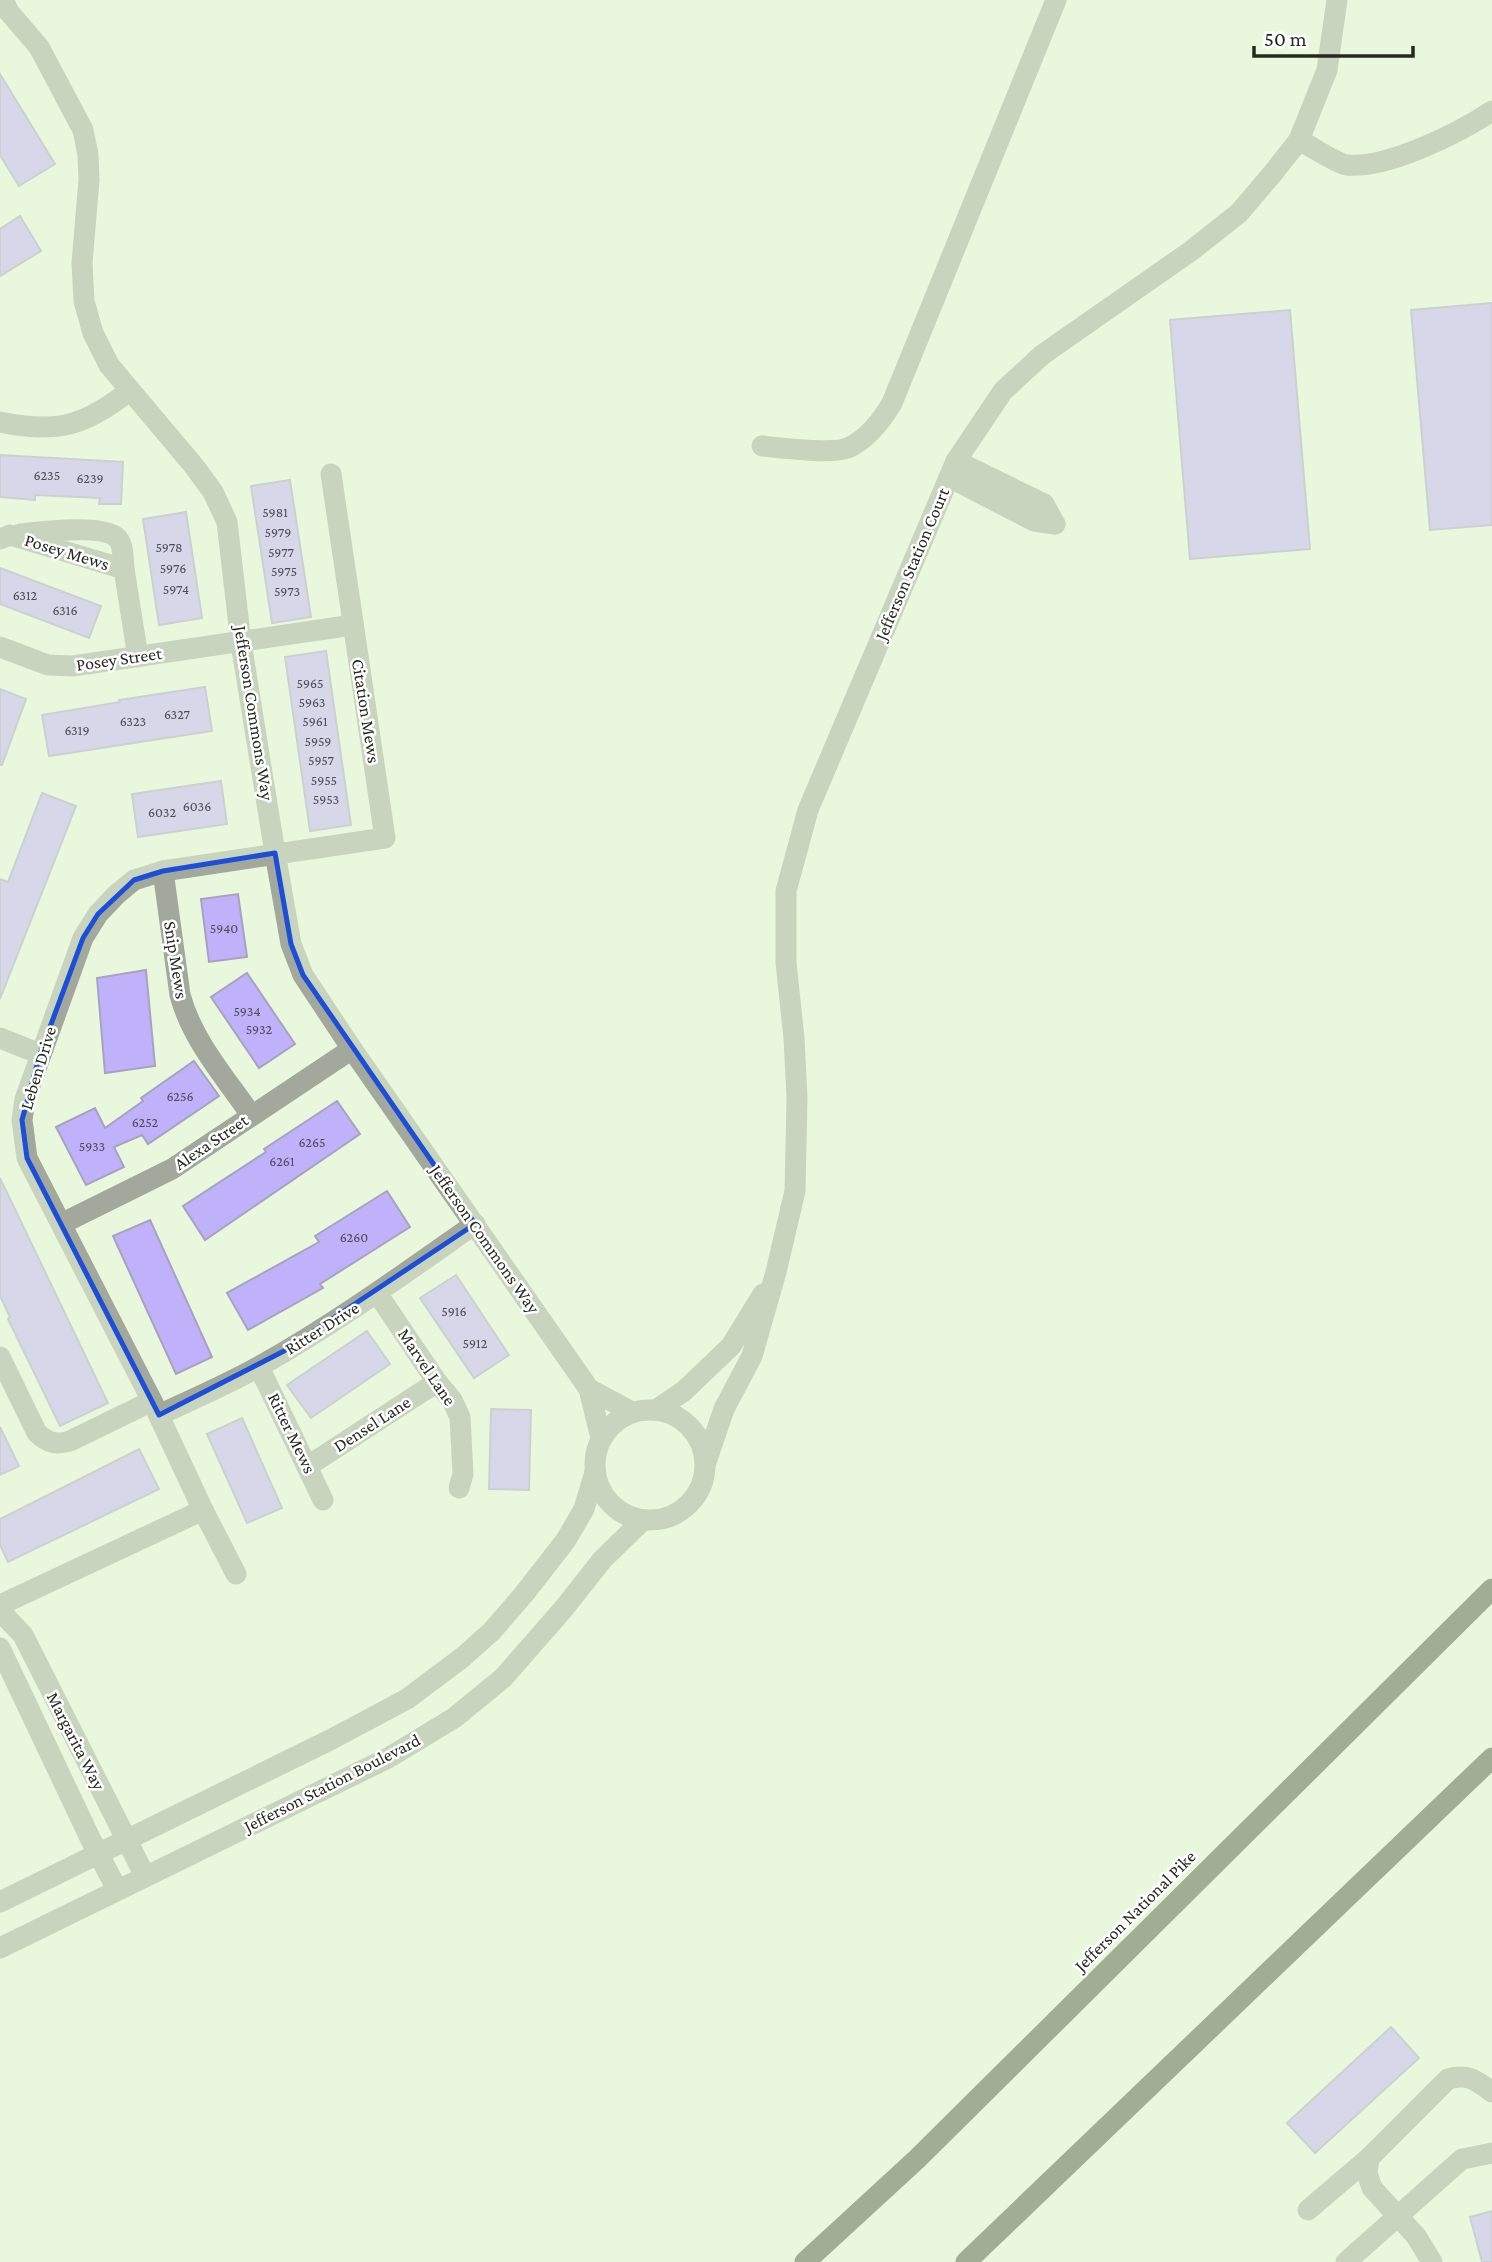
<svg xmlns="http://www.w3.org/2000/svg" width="1492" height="2262" viewBox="0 0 1492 2262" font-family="'Crimson Pro',serif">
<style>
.building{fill:#bfb1fa;stroke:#a7a3bf;stroke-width:2}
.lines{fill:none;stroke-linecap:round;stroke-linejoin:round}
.minor{stroke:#a2a89c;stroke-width:21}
.highway{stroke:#49553d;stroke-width:21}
.marked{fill:none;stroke:#1d4ed8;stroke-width:5;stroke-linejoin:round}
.labels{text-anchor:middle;stroke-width:5;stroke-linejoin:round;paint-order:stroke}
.number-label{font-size:14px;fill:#4c4c56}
.street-label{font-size:18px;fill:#252a20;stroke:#fff}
</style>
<rect width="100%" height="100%" fill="#e9f8dc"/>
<!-- building -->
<g class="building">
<path d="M 0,74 L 55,164 L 19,186 L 0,155 Z"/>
<path d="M 20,216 L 41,251 L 0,276 L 0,229 Z"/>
<path d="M 1492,303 L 1492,525 L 1430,530 L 1411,310 Z"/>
<path d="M 1290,310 L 1310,549 L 1190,559 L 1170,320 Z"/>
<path d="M 0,455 L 123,462 L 121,504 L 99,504 L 100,498 L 35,495 L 35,500 L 0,497 Z"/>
<path d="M 290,480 L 311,617 L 272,623 L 251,486 Z"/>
<path d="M 186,512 L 202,618 L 159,625 L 143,519 Z"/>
<path d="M 0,568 L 101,606 L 89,638 L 0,604 Z"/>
<path d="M 326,651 L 351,825 L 310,831 L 285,657 Z"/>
<path d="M 205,687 L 212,731 L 49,756 L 42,715 L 120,702 L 119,700 Z"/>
<path d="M 0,689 L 26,699 L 2,765 L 0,765 Z"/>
<path d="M 221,781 L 227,824 L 138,837 L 132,794 Z"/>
<path d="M 42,793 L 76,806 L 0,999 L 0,879 L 8,882 Z"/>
<path d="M 238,894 L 247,957 L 209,962 L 201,899 Z"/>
<path d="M 146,970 L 155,1066 L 105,1073 L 97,978 Z"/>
<path d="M 247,973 L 295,1044 L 259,1068 L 211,997 Z"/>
<path d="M 194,1061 L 219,1096 L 148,1144 L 142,1135 L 114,1147 L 124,1167 L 86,1185 L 56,1127 L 95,1108 L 105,1128 L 143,1101 L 141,1098 Z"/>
<path d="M 337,1101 L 360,1134 L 205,1240 L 183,1206 L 266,1152 L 264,1149 Z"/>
<path d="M 0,1178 L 108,1403 L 60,1426 L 8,1319 L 10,1317 L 0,1296 Z"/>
<path d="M 387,1191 L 410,1227 L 320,1284 L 323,1288 L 248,1330 L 227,1293 L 319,1242 L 315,1236 Z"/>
<path d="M 150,1220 L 212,1357 L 176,1374 L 113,1236 Z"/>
<path d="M 456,1275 L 509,1355 L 474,1378 L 420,1298 Z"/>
<path d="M 367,1331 L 390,1364 L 311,1418 L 287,1385 Z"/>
<path d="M 491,1409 L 531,1410 L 529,1490 L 489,1489 Z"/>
<path d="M 242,1418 L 282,1508 L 247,1523 L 207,1434 Z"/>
<path d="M 0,1427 L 19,1466 L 0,1475 Z"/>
<path d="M 139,1449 L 159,1489 L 8,1562 L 0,1545 L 0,1519 Z"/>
<path d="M 1391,2027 L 1419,2058 L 1315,2153 L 1287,2123 Z"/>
<path d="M 1492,2211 L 1492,2262 L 1482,2262 L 1470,2217 Z"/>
</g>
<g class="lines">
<!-- minor -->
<g class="minor">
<path d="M 3,0 L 9,12 L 39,47 L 83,130 L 88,155 L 89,180 L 82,263 L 84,301 L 93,333 L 109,365 L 194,466 L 213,492 L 227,522 L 241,643 L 275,853 L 291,944 L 303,975 L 352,1049 L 589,1389 L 601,1438"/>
<path d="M 1299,140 C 1311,146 1335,163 1347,165 C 1387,169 1459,133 1492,111"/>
<path d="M 0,422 C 56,434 85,426 129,391"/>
<path d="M 762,446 C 781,448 835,455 850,447 C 868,438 882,420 892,403 L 1056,0"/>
<path d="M 956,461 L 1044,504 L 1055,524"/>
<path d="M 949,477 L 1034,521 L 1055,524"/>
<path d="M 20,534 C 40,532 100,524 116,537 C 124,543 123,559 124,569"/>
<path d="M 0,539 L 10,535 L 124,569 L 138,657"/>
<path d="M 0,647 L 48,665 L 73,666 L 353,625"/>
<path d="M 163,871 L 180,995 C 192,1040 225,1077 251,1115"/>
<path d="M 0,1038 L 40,1054"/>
<path d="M 63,1223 L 172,1169 L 352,1049"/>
<path d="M 377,1293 L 437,1382 L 452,1400 L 460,1417 L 463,1474 L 459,1488"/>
<path d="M 0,1357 L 37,1433 C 48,1443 56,1445 70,1441 L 152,1401"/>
<path d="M 259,1367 L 323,1500"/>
<path d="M 589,1389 L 632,1412"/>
<circle cx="650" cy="1465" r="55"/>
<path d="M 656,1410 L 684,1391 L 731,1346 L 763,1294"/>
<path d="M 159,1415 C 193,1399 228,1384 260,1366 C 335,1324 405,1273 475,1224"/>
<path d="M 706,1462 L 724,1409 L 752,1356 L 776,1272 L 795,1191 L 797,1098 L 794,1038 L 786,963 L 786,891 L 808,810 L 956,461 L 1003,391 L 1042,355 L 1191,251 L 1239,213 L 1273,173 L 1299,140 L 1327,70 L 1337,0"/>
<path d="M 308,1466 L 437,1382"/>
<path d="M 236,1574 L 203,1510 L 152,1401 L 27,1158 L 22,1120 L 25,1099 L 83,938 L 98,914 L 116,895 L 134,880 L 163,871 L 385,838 L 331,474"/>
<path d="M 0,1605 L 203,1510"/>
<path d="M 0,1611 L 23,1635 L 145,1876"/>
<path d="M 0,1648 L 91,1840 L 117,1889"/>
<path d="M 0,1902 L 330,1740 L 407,1699 L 463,1657 L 492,1631 L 524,1594 L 566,1540 L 584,1509 L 595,1472"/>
<path d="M 0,1948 L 388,1758 L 454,1718 L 503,1678 L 565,1607 L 602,1560 L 643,1520"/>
<path d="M 1369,2158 L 1367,2173 L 1372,2188 L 1416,2236 L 1432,2262"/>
<path d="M 1308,2210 L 1369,2158 L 1448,2079 C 1468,2073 1477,2081 1492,2092"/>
<path d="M 1346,2262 L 1462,2159 L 1492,2153"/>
</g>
<!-- highway -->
<g class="highway">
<path d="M 805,2262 L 917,2159 L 1492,1589"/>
<path d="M 966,2262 L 1492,1758"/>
</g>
</g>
<!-- marked area -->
<path d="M0 0H1492V2262H0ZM 275,853 L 291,944 L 303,975 L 475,1224 L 284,1351 L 159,1415 L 27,1158 L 22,1120 L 40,1054 L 83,938 L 98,914 L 134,880 L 163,871 Z" fill="#e9f8dc" fill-opacity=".55" fill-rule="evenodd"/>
<path class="marked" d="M 275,853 L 291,944 L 303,975 L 475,1224 L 284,1351 L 159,1415 L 27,1158 L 22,1120 L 40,1054 L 83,938 L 98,914 L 134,880 L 163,871 Z"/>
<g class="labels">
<!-- number labels -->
<g class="number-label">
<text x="47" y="480">6235</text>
<text x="90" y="483">6239</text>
<text x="275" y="517">5981</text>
<text x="278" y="537">5979</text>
<text x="169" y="552">5978</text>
<text x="281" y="557">5977</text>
<text x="173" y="573">5976</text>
<text x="284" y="576">5975</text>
<text x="176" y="594">5974</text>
<text x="287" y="596">5973</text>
<text x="25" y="600">6312</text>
<text x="65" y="615">6316</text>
<text x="310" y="688">5965</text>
<text x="312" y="707">5963</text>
<text x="177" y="719">6327</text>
<text x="133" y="726">6323</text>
<text x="315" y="726">5961</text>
<text x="77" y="735">6319</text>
<text x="318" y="746">5959</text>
<text x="321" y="765">5957</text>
<text x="324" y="785">5955</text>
<text x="326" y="804">5953</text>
<text x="197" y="811">6036</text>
<text x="162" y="817">6032</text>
<text x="224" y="933">5940</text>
<text x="247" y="1016">5934</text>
<text x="259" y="1034">5932</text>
<text x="180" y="1101">6256</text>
<text x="145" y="1127">6252</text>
<text x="312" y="1147">6265</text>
<text x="92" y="1151">5933</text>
<text x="282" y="1166">6261</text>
<text x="354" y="1242">6260</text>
<text x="454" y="1316">5916</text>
<text x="475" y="1348">5912</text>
</g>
<!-- street labels -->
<g class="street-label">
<text transform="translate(67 552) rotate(17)" y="6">Posey Mews</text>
<text transform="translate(912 564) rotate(-67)" y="6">Jefferson Station Court</text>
<text transform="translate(119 659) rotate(-8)" y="6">Posey Street</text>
<text transform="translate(366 711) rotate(81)" y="6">Citation Mews</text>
<text transform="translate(254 713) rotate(81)" y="6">Jefferson Commons Way</text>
<text transform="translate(176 960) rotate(81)" y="6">Snip Mews</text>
<text transform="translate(38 1068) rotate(-73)" y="6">Leben Drive</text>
<text transform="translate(211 1142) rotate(-34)" y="6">Alexa Street</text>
<text transform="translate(485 1239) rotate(55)" y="6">Jefferson Commons Way</text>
<text transform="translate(322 1328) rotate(-32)" y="6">Ritter Drive</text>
<text transform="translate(427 1367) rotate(56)" y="6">Marvel Lane</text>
<text transform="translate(372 1424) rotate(-33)" y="6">Densel Lane</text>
<text transform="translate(292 1433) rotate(64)" y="6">Ritter Mews</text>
<text transform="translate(76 1741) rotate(63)" y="6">Margarita Way</text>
<text transform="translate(332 1783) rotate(-27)" y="6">Jefferson Station Boulevard</text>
<text transform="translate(1135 1911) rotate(-45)" y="6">Jefferson National Pike</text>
</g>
</g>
<!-- scale -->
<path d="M1254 46v10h159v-10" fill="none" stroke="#252a20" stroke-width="3.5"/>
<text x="1264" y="46" font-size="21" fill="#252a20" stroke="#ffffff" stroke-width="5" paint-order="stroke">50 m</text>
</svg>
